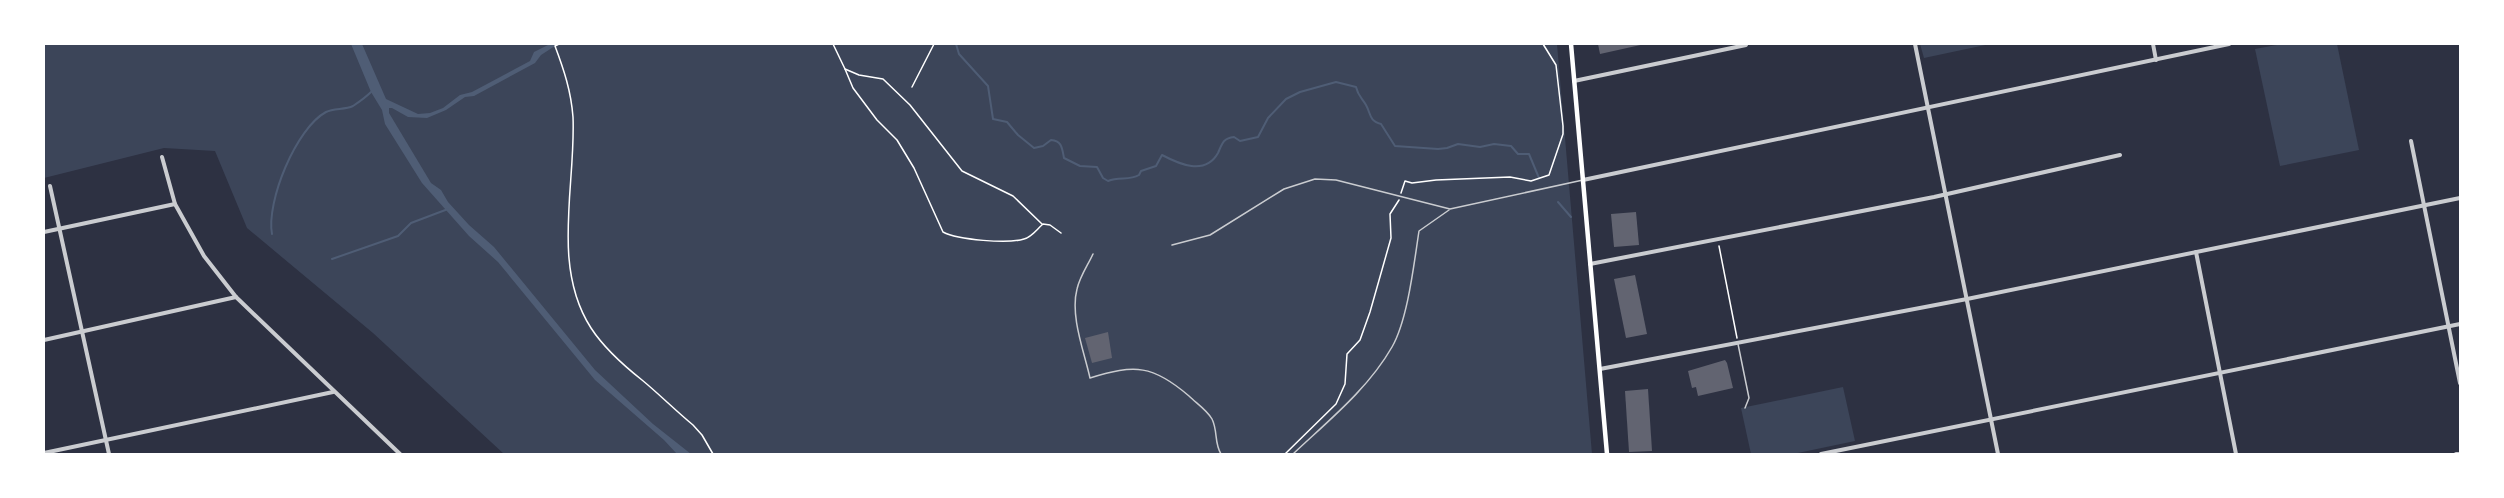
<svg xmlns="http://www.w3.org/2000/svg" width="2504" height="498" viewBox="0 0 2504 498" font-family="'IBM Plex Sans',sans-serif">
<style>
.green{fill:#3c4559}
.water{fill:#4f5d75}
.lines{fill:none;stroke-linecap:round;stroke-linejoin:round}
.stream{stroke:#4f5d75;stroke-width:2}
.building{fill:#626471}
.path{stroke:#fff;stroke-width:1.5}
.service{stroke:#caccd0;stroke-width:1.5}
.minor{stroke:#caccd0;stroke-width:4}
.secondary{stroke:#fff;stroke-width:4.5}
</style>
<rect width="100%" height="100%" fill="#2d3142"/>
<!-- green -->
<g class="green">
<path d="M 44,44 L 1557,44 L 1592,454 L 504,454 L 373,333 L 247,228 L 215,151 L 164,148 L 44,178 Z"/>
<path d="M 1920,44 L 1990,44 L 1924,58 Z"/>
<path d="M 2282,44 L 2337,44 L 2359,150 L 2280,166 L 2255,49 Z"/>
<path d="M 1843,387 L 1855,441 L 1793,454 L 1751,454 L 1741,408 Z"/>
</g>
<!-- water -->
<path class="water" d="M 351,44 L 362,44 L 386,99 L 418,114 L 430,113 L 443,108 L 460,95 L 472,92 L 530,61 L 534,52 L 550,44 L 558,44 L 541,55 L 535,63 L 474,96 L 465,97 L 446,110 L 427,118 L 408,117 L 392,108 L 389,108 L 389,113 L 431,183 L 441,190 L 448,202 L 469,225 L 494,247 L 595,370 L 653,424 L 691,454 L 677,454 L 664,440 L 595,380 L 498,262 L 469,236 L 422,183 L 385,124 L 382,110 L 371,92 Z"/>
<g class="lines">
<!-- stream -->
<g class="stream">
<path d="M 956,44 L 959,54 L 988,86 L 993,119 L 1007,122 L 1018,135 L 1034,148 L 1043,146 L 1051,140 C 1062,141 1062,148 1064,158 L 1080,166 L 1097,167 L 1103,178 L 1108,181 C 1119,176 1129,181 1139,175 L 1141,171 L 1156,166 L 1162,155 C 1179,164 1205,176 1218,153 C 1222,144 1223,138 1234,137 L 1240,141 L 1258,137 L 1268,118 L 1286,99 L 1300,92 L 1336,82 L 1356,87 C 1358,96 1362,98 1366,105 C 1371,114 1369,121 1381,124 L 1395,146 L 1438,149 L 1447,148 L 1458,144 L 1480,147 L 1494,144 L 1511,146 L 1518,154 L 1529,154 L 1539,178"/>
<path d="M 1558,202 L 1571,217"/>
<path d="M 272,234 C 266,202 296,128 326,112 C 334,108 345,110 353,106 C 359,102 366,97 371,92"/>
<path d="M 332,259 L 398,236 L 411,223 L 448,209"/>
</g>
</g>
<!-- building -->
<g class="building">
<path d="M 1598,44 L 1645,44 L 1600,54 Z"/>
<path d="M 1636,212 L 1639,245 L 1614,247 L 1611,214 Z"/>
<path d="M 1635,275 L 1647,334 L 1626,338 L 1614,279 Z"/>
<path d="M 1108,332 L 1112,358 L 1092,363 L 1085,338 Z"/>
<path d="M 1725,360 L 1727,363 L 1733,388 L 1698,396 L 1696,387 L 1692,388 L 1688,371 Z"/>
<path d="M 1648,389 L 1652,451 L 1629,452 L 1625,391 Z"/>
</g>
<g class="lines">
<!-- path -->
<g class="path">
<path d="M 559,44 L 555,46 C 564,70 571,91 573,117 C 576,185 551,266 591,328 C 604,348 623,365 642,380 C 659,394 676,411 693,425 L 702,435 L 713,454"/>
<path d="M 833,44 L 845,69 L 859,75 L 883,79 L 910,105 L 962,171 L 1013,196 L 1042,224"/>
<path d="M 845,69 L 853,88 L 877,120 L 897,140 L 914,168 L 943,232 C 958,240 1008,244 1024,239 C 1032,237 1037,229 1043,224 L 1050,225 L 1061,233"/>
<path d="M 912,87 L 934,44"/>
<path d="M 1401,193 L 1405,181 L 1412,183 L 1436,180 L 1510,177 L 1531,181 L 1549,175 L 1563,134 L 1563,126 L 1556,65 L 1543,44"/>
<path d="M 1719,246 L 1737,338"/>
<path d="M 1285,454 L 1336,404 L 1345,384 L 1347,354 L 1360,340 L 1370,312 L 1391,238 L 1390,214 L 1399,200"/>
</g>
<!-- service -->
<g class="service">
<path d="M 1172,245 L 1210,235 L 1284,189 L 1315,179 L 1336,180 L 1450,209 L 1583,180"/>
<path d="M 1093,254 C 1088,265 1080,276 1077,289 C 1070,316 1084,351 1090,378 C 1135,364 1153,365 1189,396 C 1196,403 1207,410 1212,419 C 1218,431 1214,443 1221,454"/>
<path d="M 1738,344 L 1749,398 L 1745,408"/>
<path d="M 1293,454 C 1328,421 1368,389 1392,347 C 1408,319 1414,263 1419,231 L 1449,210"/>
</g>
<!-- minor -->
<g class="minor">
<path d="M 1915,44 L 1998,454"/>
<path d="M 2153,44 L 2156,60"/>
<path d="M 1574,81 L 1746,45"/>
<path d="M 2411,141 L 2460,383"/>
<path d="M 162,157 L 175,204 L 204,256 L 236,297 L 400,454"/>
<path d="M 1583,180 L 2229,44"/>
<path d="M 50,186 L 109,454"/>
<path d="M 44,232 L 175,204"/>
<path d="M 2196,252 L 2236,454"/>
<path d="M 1590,264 L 1934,197 L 2120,155"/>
<path d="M 44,340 L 236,297"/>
<path d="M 1600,369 L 1967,299 L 2460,198"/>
<path d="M 44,453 L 333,392"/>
<path d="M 1821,454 L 2460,324"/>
<path d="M 2456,454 L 2460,454"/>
</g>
<!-- secondary -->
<path class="secondary" d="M 1571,44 L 1607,454"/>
</g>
<!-- border -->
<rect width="2504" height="498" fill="none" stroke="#ffffff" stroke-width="90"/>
</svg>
